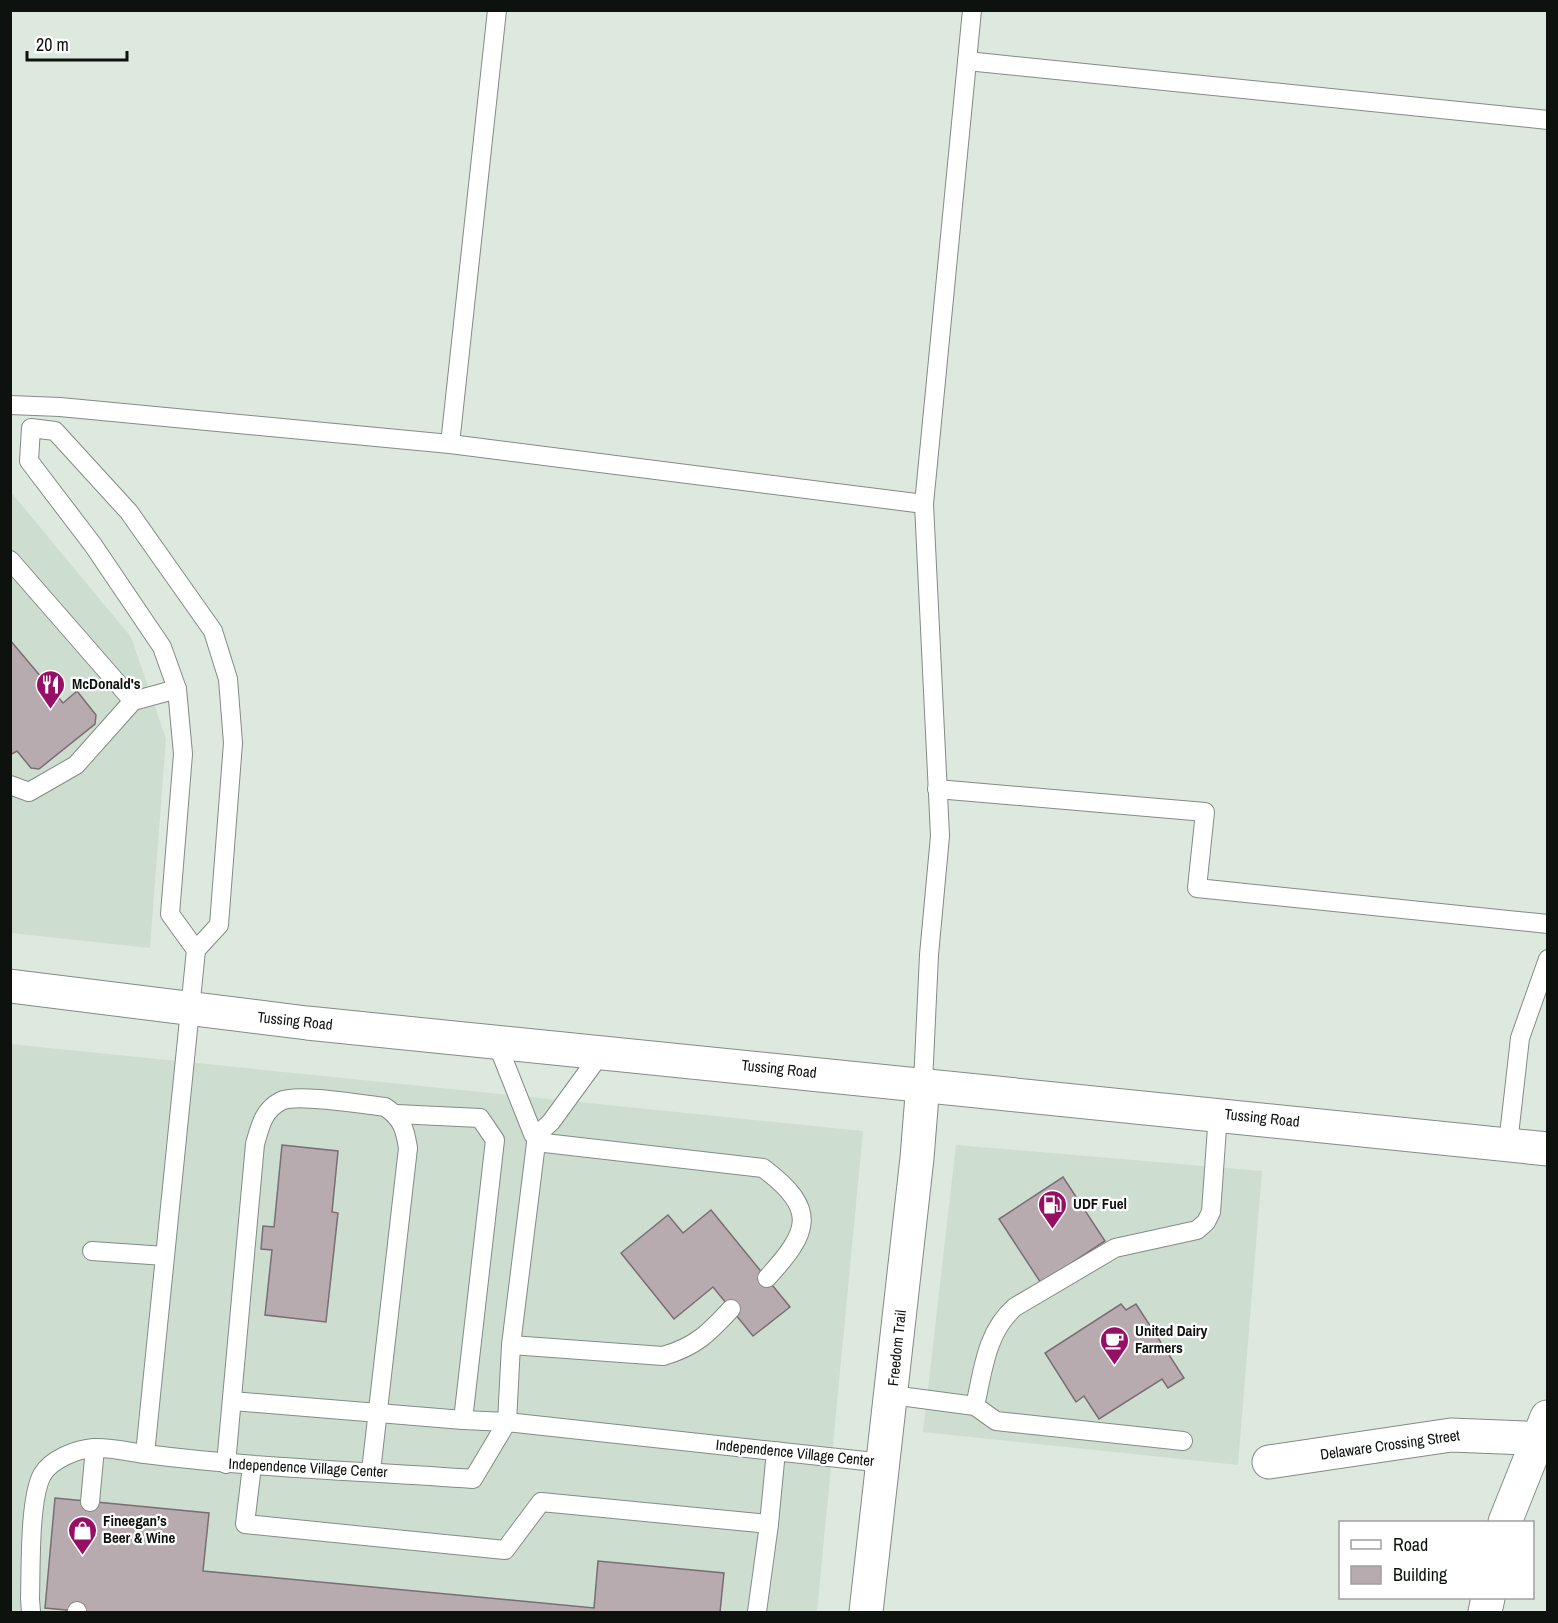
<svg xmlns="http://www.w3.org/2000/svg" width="1558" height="1623" viewBox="0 0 1558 1623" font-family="'Archivo Narrow',sans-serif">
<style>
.built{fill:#cdded0}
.building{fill:#b8abb0;stroke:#7a6d73;stroke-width:1.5}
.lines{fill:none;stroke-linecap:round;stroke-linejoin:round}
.service-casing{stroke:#828c84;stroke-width:20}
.minor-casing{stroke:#828c84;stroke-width:35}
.secondary-casing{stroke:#828c84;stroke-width:35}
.service{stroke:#fff;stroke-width:18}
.minor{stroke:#fff;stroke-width:33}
.secondary{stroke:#fff;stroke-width:33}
.labels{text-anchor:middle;stroke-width:4.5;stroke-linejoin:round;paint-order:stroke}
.poi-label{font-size:15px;font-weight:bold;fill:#0e120e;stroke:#fff;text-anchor:start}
.street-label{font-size:15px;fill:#0e120e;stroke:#fff}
</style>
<rect width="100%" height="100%" fill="#dde8df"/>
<!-- built -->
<g class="built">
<path d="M 10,491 L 131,637 L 166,739 L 150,948 L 11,933 Z"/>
<path d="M 10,1044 L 863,1131 L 817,1612 L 11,1612 Z"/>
<path d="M 956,1145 L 1262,1171 L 1238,1465 L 923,1432 Z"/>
</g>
<!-- building -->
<g class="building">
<path d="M 10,640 L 63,703 L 77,691 L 96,715 L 95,724 L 39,769 L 31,768 L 17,751 L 10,755 Z"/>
<path d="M 282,1145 L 338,1151 L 332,1212 L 338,1213 L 326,1322 L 265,1315 L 272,1250 L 261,1249 L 263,1226 L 274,1227 Z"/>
<path d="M 1063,1177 L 1105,1241 L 1041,1283 L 999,1219 Z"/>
<path d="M 711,1210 L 790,1307 L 753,1336 L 713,1287 L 674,1319 L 621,1253 L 668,1215 L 683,1233 Z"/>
<path d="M 1121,1304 L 1126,1310 L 1136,1304 L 1184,1378 L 1168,1388 L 1162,1379 L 1099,1419 L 1084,1396 L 1076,1402 L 1045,1353 Z"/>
<path d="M 55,1498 L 209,1513 L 203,1571 L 594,1608 L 598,1561 L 724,1573 L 720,1612 L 88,1612 L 45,1608 Z"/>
</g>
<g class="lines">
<defs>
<g id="service">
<path d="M 967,61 L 1548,120"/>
<path d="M 10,405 L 60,407 L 450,444 L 924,504 L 972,10"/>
<path d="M 450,444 L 497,10"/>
<path d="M 10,560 L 133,701"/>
<path d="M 10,785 L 29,792 L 76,765 L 133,701 L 177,689"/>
<path d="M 937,789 L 1205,812 L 1197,888 L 1548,924"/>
<path d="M 196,950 L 170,914 L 183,754 L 177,689 L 162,647 L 93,545 L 29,461 L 31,428 L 55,431 L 129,512 L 213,631 L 228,679 L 233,743 L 219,925 L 196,950 L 145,1454 C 254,1468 363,1471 473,1479 L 507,1422 L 884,1463"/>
<path d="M 496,1041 L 533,1134 L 537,1135"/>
<path d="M 923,1083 L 929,955 L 940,836 L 924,504"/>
<path d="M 536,1142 L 763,1168 C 819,1210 809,1232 767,1278"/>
<path d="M 1508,1144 L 1520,1038 L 1548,959"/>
<path d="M 92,1251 L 165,1256"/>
<path d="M 511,1345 L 663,1356 C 695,1347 709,1333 731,1309"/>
<path d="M 892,1395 L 975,1406 L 996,1421 L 1183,1441"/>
<path d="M 232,1401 L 463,1420 L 495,1140 L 480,1118 L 396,1114"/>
<path d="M 975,1406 C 983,1371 986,1332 1015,1307 L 1115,1248 L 1197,1230 L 1206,1222 L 1211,1212 L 1218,1114"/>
<path d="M 463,1420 L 507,1422 L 511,1345 L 537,1135 L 551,1122 L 602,1052"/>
<path d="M 226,1464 L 255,1144 C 260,1127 263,1110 281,1101 C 297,1093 365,1105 385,1107 C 402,1118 405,1129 408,1148 L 371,1471"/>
<path d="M 252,1466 L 245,1524 L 505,1550 L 541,1502 L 769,1524 L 776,1451"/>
<path d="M 90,1502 L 95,1448"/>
<path d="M 31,1612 L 30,1599 C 31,1569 29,1500 42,1475 C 51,1459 77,1449 94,1448 C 110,1447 129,1452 145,1454"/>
<path d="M 77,1612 L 77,1611"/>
<path d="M 757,1612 L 769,1524"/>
</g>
<g id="minor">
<path d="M 1269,1462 L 1451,1435 L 1548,1439"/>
<path d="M 1505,1522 L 1547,1417"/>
<path d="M 866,1612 L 917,1158 L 923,1083"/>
<path d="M 1485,1612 L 1488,1598"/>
</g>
<path id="secondary" d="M 10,986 L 307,1023 L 1548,1149"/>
</defs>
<!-- service casing -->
<use href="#service" class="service-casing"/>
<!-- minor casing -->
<use href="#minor" class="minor-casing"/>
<!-- secondary casing -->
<use href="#secondary" class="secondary-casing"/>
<!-- service -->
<use href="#service" class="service"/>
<!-- minor -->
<use href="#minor" class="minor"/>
<!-- secondary -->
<use href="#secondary" class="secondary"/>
</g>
<!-- icons -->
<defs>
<symbol id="restaurant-pin" viewBox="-11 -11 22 30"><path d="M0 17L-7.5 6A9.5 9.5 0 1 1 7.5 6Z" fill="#970f64" stroke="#fff"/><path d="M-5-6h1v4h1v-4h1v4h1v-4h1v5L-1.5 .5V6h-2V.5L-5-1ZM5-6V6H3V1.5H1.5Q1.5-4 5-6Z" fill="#fff"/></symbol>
<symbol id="fuel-pin" viewBox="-11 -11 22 30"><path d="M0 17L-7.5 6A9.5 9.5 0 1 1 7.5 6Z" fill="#970f64" stroke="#fff"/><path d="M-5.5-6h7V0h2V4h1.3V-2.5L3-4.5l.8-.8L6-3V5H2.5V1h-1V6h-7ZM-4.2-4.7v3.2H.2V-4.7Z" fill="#fff"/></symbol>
<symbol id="cafe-pin" viewBox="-11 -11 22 30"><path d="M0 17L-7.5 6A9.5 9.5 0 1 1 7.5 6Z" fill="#970f64" stroke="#fff"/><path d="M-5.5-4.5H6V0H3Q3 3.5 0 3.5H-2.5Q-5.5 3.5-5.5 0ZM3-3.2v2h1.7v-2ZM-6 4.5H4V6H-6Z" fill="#fff"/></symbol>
<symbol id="shop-pin" viewBox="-11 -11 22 30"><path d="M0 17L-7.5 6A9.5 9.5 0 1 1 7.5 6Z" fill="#970f64" stroke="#fff"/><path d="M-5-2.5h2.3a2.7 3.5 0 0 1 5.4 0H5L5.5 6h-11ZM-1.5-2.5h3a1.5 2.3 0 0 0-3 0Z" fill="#fff"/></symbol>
</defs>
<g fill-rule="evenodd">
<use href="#restaurant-pin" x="34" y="668" width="33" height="45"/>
<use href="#fuel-pin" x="1036" y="1188" width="33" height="45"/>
<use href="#cafe-pin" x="1098" y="1324" width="33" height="45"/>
<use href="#shop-pin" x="66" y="1514" width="33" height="45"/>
</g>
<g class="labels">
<!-- poi labels -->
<g class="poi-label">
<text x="72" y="689">McDonald's</text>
<text x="1073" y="1209">UDF Fuel</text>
<text x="1135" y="1336">United Dairy<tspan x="1135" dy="17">Farmers</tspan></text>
<text x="103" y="1526">Fineegan’s<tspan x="103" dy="17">Beer &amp; Wine</tspan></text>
</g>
<!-- street labels -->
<g class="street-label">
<text transform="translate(295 1021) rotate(6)" y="5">Tussing Road</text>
<text transform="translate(779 1069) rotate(6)" y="5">Tussing Road</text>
<text transform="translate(1262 1118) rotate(6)" y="5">Tussing Road</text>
<text transform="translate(897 1348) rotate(-84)" y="5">Freedom Trail</text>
<text transform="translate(1390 1445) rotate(-8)" y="5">Delaware Crossing Street</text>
<text transform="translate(795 1453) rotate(6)" y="5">Independence Village Center</text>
<text transform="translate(308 1468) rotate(3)" y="5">Independence Village Center</text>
</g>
</g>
<!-- border -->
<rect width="1558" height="1623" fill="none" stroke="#0e120e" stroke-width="24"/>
<!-- legend -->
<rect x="1339" y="1521" width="195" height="78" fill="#ffffff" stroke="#9fa09f" stroke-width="1.5"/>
<rect x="1351" y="1540" width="30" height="9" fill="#ffffff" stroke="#9fa09f" stroke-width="1.5"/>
<text x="1393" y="1551" font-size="18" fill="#0e120e">Road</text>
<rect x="1351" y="1566" width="30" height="18" fill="#b8abb0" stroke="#9fa09f" stroke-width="1.5"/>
<text x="1393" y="1581" font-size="18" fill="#0e120e">Building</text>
<!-- scale -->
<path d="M27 51v9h100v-9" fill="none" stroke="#0e120e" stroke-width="3"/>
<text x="36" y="51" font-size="18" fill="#0e120e" stroke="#ffffff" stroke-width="4.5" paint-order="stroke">20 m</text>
</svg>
